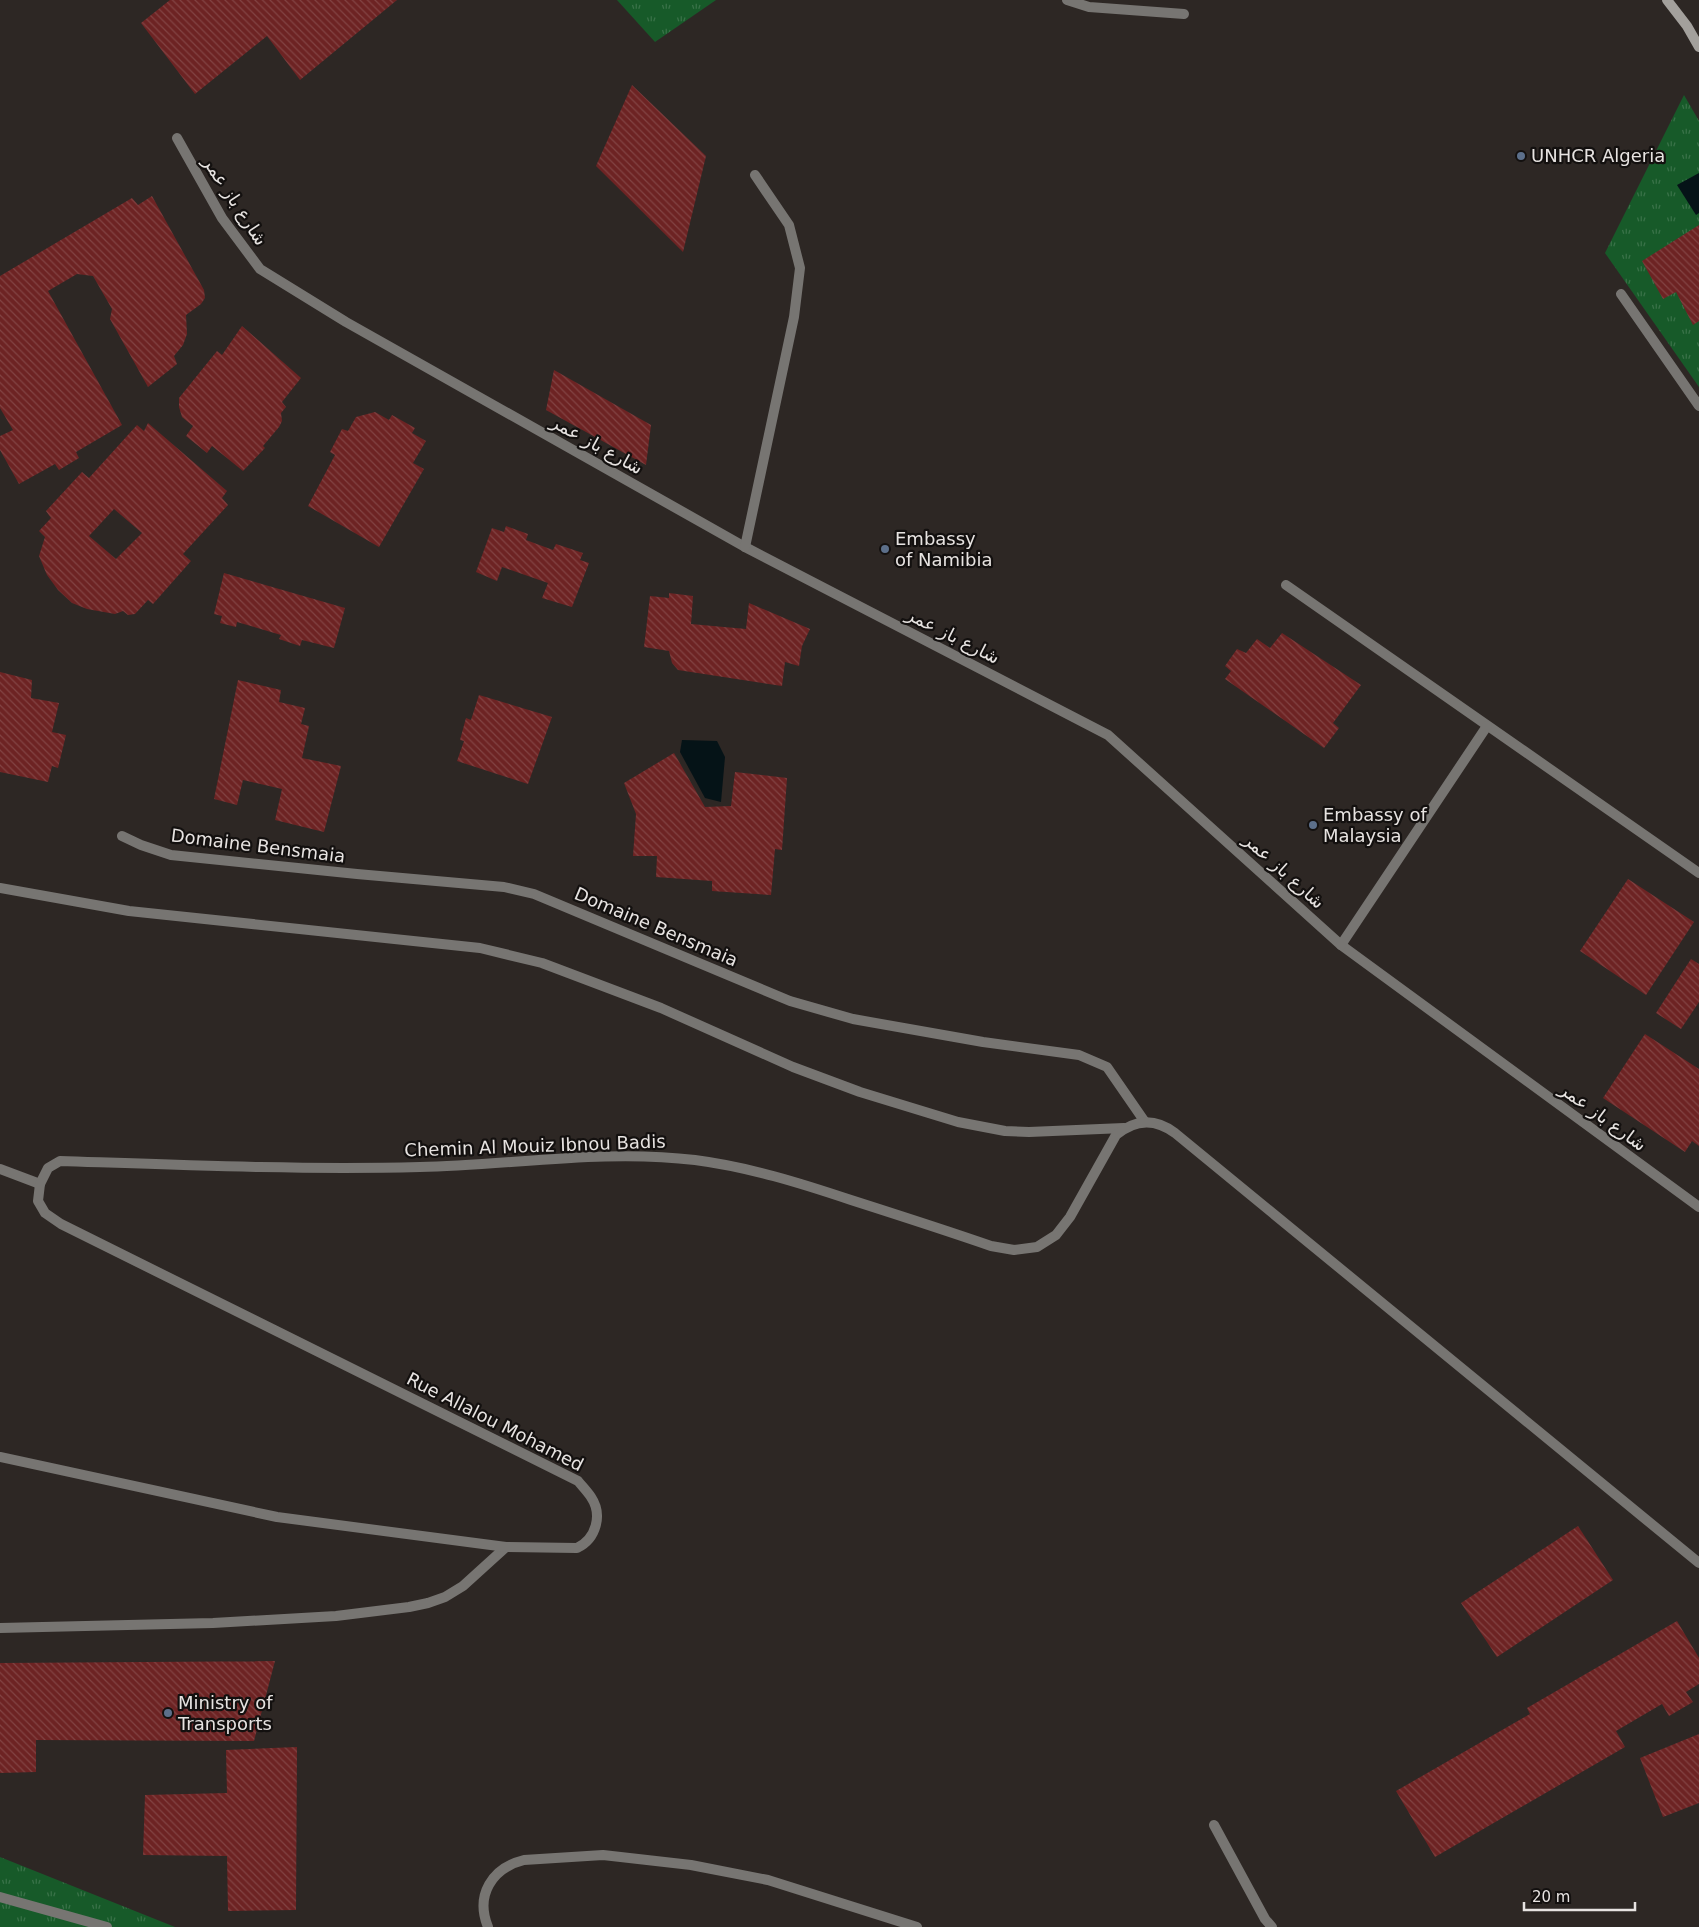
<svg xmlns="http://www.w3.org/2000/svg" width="1699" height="1927" viewBox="0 0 1699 1927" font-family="'DejaVu Sans','Noto Sans Arabic',sans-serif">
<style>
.park{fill:url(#park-tufts)}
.water{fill:#051317}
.building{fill:url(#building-back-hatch);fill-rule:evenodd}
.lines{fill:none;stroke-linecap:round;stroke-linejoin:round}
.service{stroke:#777572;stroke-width:10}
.minor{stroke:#777572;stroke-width:10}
.tertiary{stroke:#777572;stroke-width:10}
.secondary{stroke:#a3a09c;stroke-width:10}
.service-dot{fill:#5c6f8a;stroke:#13100f;stroke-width:2}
.labels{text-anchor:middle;stroke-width:4.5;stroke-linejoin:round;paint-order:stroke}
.poi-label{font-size:18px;fill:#e7e3e1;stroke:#13100f;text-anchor:start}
.street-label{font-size:18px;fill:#e7e3e1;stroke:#13100f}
</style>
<defs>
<pattern id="park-tufts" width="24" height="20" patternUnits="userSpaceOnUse" patternTransform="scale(1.25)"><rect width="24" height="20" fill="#175a29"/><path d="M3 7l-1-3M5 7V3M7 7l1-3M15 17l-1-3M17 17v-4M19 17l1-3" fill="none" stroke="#397248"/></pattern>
<pattern id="building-back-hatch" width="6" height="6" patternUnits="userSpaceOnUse" patternTransform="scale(1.25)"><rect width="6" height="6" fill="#6d2323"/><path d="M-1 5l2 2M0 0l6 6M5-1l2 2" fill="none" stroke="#824343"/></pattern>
</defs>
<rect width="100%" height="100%" fill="#2d2724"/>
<!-- park -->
<g class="park">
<path d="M 617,0 L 716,0 L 655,42 Z"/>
<path d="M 1684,95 L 1699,121 L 1699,387 L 1605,253 Z"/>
<path d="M 0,1857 L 175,1927 L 0,1927 Z"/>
</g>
<!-- water -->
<g class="water">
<path d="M 1699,173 L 1699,213 L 1696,215 L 1677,185 Z"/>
<path d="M 682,740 L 717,741 L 725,757 L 721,802 L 705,798 L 680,752 Z"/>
</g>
<!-- building -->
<g class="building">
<path d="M 170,0 L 397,0 L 300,80 L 267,36 L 195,94 L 141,23 Z"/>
<path d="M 632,85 L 706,156 L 683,252 L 596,166 Z"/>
<path d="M 152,196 L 204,290 L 205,298 L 201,304 L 186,315 L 187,334 L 183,345 L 174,356 L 177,364 L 148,387 L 110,319 L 112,309 L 93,276 L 77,274 L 48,291 L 122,425 L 76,452 L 79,458 L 59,470 L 55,464 L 19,484 L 0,450 L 0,436 L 13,430 L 0,408 L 0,276 L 132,198 L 138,205 Z"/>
<path d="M 1699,225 L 1699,321 L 1693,325 L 1676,292 L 1663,299 L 1642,261 Z"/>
<path d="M 242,326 L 301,378 L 282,402 L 286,407 L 281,413 L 282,421 L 279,427 L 263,446 L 265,448 L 243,471 L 212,446 L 207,453 L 186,436 L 193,426 L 182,417 L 179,407 L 179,398 L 217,351 L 222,355 Z"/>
<path d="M 554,370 L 651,425 L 646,465 L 546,410 Z"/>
<path d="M 375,412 L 389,420 L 392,415 L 415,428 L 412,433 L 426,441 L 413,463 L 424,469 L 379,547 L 308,506 L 335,455 L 330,452 L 342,429 L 348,431 L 356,417 Z"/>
<path d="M 148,423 L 227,491 L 222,498 L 228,505 L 183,554 L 191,561 L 153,604 L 148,600 L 135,614 L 128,615 L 123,611 L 115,614 L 87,609 L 72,603 L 58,590 L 47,575 L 39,556 L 45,537 L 39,531 L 51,518 L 46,511 L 82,472 L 89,478 L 137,425 L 144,431 ZM 114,509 L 142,533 L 116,559 L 89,536 Z"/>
<path d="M 506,526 L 528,534 L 526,540 L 553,550 L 556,544 L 583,553 L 580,560 L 589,563 L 572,607 L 542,598 L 548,583 L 502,567 L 497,581 L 476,572 L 492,528 L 504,532 Z"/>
<path d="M 224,573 L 345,608 L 334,648 L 302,640 L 300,646 L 279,639 L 281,635 L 237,622 L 236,627 L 220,623 L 222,616 L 214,614 Z"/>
<path d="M 669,593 L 693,596 L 691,624 L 746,629 L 749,603 L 810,629 L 802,646 L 799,666 L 785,662 L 782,686 L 678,670 L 672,663 L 669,651 L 644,647 L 650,596 L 669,598 Z"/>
<path d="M 1282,633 L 1361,685 L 1333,723 L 1339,728 L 1324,748 L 1225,679 L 1231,671 L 1225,666 L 1237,649 L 1246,653 L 1257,639 L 1270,648 Z"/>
<path d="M 0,672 L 32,680 L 31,698 L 59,703 L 52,732 L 66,735 L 58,768 L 52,766 L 48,782 L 0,772 Z"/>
<path d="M 238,680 L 281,690 L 279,702 L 305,708 L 301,724 L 309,726 L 302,758 L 341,766 L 324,832 L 275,820 L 282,789 L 243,780 L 237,805 L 214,799 Z"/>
<path d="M 479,695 L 552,717 L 528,784 L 457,761 L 464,741 L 460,740 L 466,718 L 471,720 Z"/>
<path d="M 674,753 L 705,807 L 731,806 L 735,772 L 787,778 L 782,850 L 775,849 L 771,895 L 712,891 L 712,881 L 656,877 L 657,856 L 633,856 L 636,814 L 624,783 Z"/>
<path d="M 1628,879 L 1694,922 L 1646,995 L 1580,951 Z"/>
<path d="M 1691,959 L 1699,964 L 1699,1002 L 1681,1029 L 1656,1013 Z"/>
<path d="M 1645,1034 L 1699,1069 L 1699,1146 L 1692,1141 L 1685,1152 L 1603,1098 Z"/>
<path d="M 1578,1526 L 1613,1580 L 1497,1657 L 1461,1603 Z"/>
<path d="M 1677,1621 L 1699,1658 L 1699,1684 L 1686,1692 L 1693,1702 L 1669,1716 L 1662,1704 L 1616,1731 L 1625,1747 L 1435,1857 L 1396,1791 L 1530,1714 L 1527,1708 Z"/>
<path d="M 275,1661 L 254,1741 L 36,1740 L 36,1772 L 0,1773 L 0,1663 Z"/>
<path d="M 1699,1734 L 1699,1803 L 1663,1817 L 1640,1758 Z"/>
<path d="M 297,1747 L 296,1910 L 228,1911 L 227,1856 L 143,1855 L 145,1795 L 227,1793 L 226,1750 Z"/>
</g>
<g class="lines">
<!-- service -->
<path class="service" d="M 0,1897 L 107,1927"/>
<!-- minor -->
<g class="minor">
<path d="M 1067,0 L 1089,7 L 1184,14"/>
<path d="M 177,138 L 222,218 L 260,269 L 346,322 L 745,547 L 1108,735 L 1341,945 L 1699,1207"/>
<path d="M 1621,294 L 1699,406"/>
<path d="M 745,547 L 794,317 L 800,268 L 789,225 L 755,175"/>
<path d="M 1286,585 L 1699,873"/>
<path d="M 122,836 L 141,845 L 171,855 L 357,874 L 504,887 L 534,894 L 790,1001 L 853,1019 L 983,1042 L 1079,1055 L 1107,1067 L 1145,1122"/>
<path d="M 0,888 L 129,911 L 480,948 L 542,963 L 661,1008 L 793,1067 L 860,1092 L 958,1122 L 1005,1131 L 1029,1132 L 1124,1128"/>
<path d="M 1341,945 L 1487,726"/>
<path d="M 0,1169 L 40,1184"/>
<path d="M 0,1628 L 213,1623 L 336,1616 L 409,1607 L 428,1603 L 445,1597 L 463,1586 L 506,1547"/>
<path d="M 1214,1825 L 1265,1919 L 1272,1927"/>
<path d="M 488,1927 C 475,1895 492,1868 524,1860 L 603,1855 L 691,1865 L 768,1880 L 917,1927"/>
</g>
<!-- tertiary -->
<path class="tertiary" d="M 0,1457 L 277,1517 L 506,1547 L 577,1548 C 596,1539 603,1515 591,1497 C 587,1491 582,1486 578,1481 L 61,1224 L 45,1213 L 38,1201 L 40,1184 L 48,1168 L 60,1161 C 180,1165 300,1170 420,1167 C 512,1165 604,1149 695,1160 C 749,1167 800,1183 851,1200 C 898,1215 945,1230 991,1246 L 1014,1250 L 1037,1247 L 1056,1235 L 1070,1217 L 1116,1135 C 1135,1119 1155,1118 1175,1133 L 1699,1563"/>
<!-- secondary -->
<path class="secondary" d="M 1667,0 L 1687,26 L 1699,47"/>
</g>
<!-- markers -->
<g class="service-dot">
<circle cx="1521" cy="156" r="5"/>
<circle cx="885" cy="549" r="5"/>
<circle cx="1313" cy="825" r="5"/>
<circle cx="168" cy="1713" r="5"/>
</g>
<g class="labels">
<!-- poi labels -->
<g class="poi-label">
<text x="1531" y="162">UNHCR Algeria</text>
<text x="895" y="545">Embassy<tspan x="895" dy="21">of Namibia</tspan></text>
<text x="1323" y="821">Embassy of<tspan x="1323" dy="21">Malaysia</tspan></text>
<text x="178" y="1709">Ministry of<tspan x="178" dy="21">Transports</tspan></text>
</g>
<!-- street labels -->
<g class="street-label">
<text transform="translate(235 201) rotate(57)" y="6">شارع باز عمر</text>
<text transform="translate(597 445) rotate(29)" y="6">شارع باز عمر</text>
<text transform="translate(953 636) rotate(27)" y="6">شارع باز عمر</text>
<text transform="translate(258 846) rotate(7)" y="6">Domaine Bensmaia</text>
<text transform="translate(1284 871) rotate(42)" y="6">شارع باز عمر</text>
<text transform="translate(656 927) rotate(23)" y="6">Domaine Bensmaia</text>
<text transform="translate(1603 1117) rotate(36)" y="6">شارع باز عمر</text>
<text transform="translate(535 1146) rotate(-2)" y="6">Chemin Al Mouiz Ibnou Badis</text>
<text transform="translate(495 1422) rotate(27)" y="6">Rue Allalou Mohamed</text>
</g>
</g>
<!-- scale -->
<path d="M1524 1902v8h111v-8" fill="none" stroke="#e7e3e1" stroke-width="2.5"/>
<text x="1532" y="1902" font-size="15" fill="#e7e3e1" stroke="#13100f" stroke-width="4" paint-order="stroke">20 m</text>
</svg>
